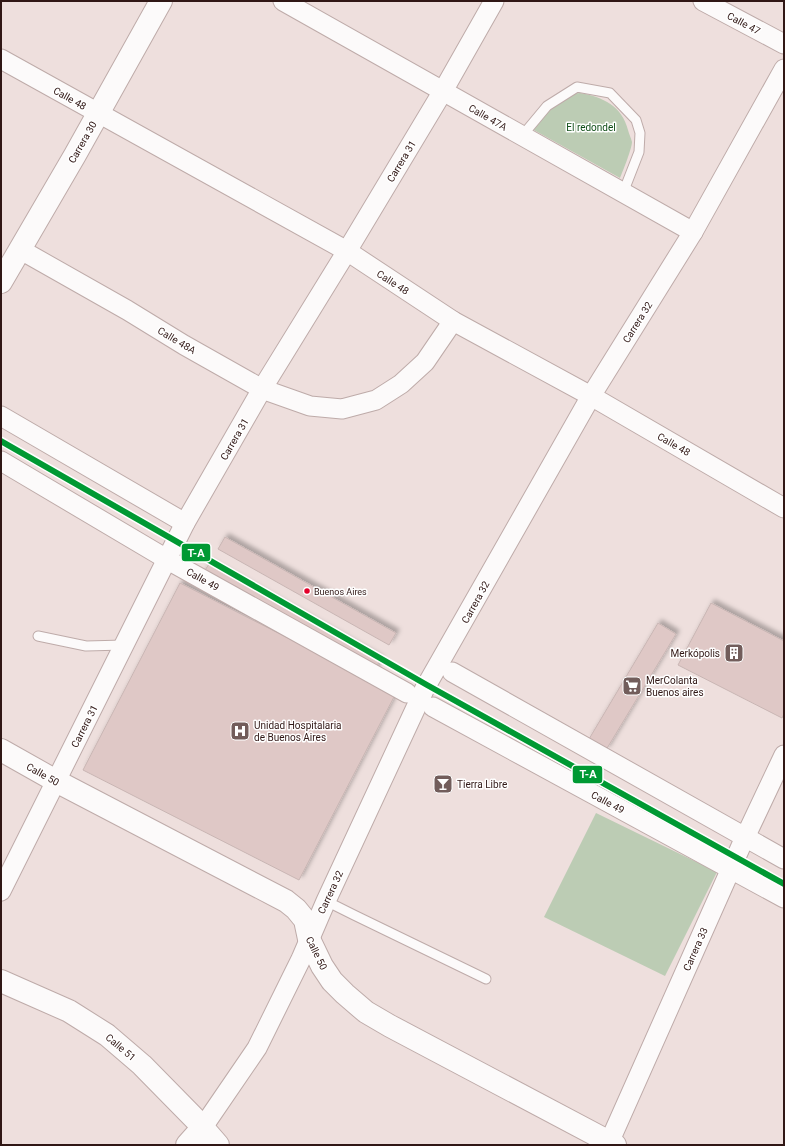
<svg xmlns="http://www.w3.org/2000/svg" width="785" height="1146" viewBox="0 0 785 1146" font-family="Roboto,sans-serif">
<style>
.green{fill:#bcccb4}
.building{fill:#dfc8c6;stroke:#c9b6b4;filter:url(#shadow)}
.lines{fill:none;stroke-linecap:round;stroke-linejoin:round}
.lane-casing{stroke:#beaba9;stroke-width:11}
.street-casing{stroke:#beaba9;stroke-width:21}
.secondary-casing{stroke:#beaba9;stroke-width:24}
.lane{stroke:#fcfafa;stroke-width:9}
.street{stroke:#fcfafa;stroke-width:19}
.secondary{stroke:#fcfafa;stroke-width:22}
.tram-1-casing{stroke:#fff;stroke-width:9}
.tram-1{stroke:#093;stroke-width:6}
.bus-dot{fill:#e4002b;stroke:#fff;stroke-width:1.5}
.labels{text-anchor:middle;stroke-width:3;stroke-linejoin:round;paint-order:stroke}
.bus-label{font-size:9px;fill:#301715;stroke:#fff;text-anchor:start}
.street-label{font-size:10px;fill:#301715;stroke:#fff}
.park-label{font-size:10px;fill:#0f4d17;stroke:#fff}
.poi-label{font-size:10px;fill:#301715;stroke:#fff;text-anchor:start}
.line-badge{stroke:#fff;stroke-width:1.5}
.badge-label{font-size:11px;text-anchor:middle;font-weight:bold;fill:#fff}
</style>
<defs>
<filter id="shadow"><feDropShadow dx="3.5" dy="-3.5" stdDeviation="2" flood-color="#0004"/></filter>
</defs>
<rect width="100%" height="100%" fill="#eedfdd"/>
<!-- green -->
<g class="green">
<path d="M 580,93 C 603,97 622,106 628,130 C 629,134 631,138 632,142 C 632,148 623,171 620,178 L 532,129 L 556,97 L 566,94 Z"/>
<path d="M 596,813 L 717,872 L 665,976 L 544,917 Z"/>
</g>
<!-- building -->
<g class="building">
<path d="M 225,537 L 396,633 L 389,645 L 218,549 Z"/>
<path d="M 209,564 L 380,660 L 374,672 L 202,575 Z"/>
<path d="M 180,583 L 396,693 L 299,880 L 83,770 Z"/>
<path d="M 711,603 L 784,641 L 784,714 L 782,718 L 678,665 Z"/>
<path d="M 658,623 L 676,634 L 606,750 L 589,739 Z"/>
</g>
<g class="lines">
<defs>
<g id="lane">
<path d="M 522,136 L 547,106 L 577,87 L 610,93 L 636,120 L 640,133 L 639,152 L 623,193"/>
<path d="M 38,636 L 86,646 L 124,645"/>
<path d="M 326,901 L 354,915 L 486,979"/>
</g>
<g id="street">
<path d="M 283,1 L 693,232"/>
<path d="M 703,1 L 784,44"/>
<path d="M 1,59 L 347,251 L 453,321 L 591,396 L 784,508"/>
<path d="M 21,250 L 127,310 L 184,345 L 262,389 L 310,406 L 342,409 L 376,400 L 401,384 L 425,362 L 453,321"/>
<path d="M 1,416 L 185,523"/>
<path d="M 1,461 L 175,564 L 407,693"/>
<path d="M 452,672 L 784,859"/>
<path d="M 433,707 L 784,898"/>
<path d="M 1,891 L 185,523 L 262,389 L 347,251 L 443,91 L 494,1"/>
<path d="M 203,1127 L 257,1048 L 301,959 L 326,901 L 425,688 L 591,396 L 693,232 L 784,69"/>
<path d="M 608,1145 L 741,846 L 784,755"/>
</g>
<g id="secondary">
<path d="M 1,282 L 75,155 L 161,1"/>
<path d="M 1,750 L 56,781 L 286,901 L 296,909 L 305,920 L 309,939 L 322,966 L 332,981 L 345,994 L 366,1012 L 390,1026 L 615,1145"/>
<path d="M 1,981 L 69,1011 L 107,1035 L 142,1065 L 198,1122 L 218,1145"/>
<path d="M 187,1145 L 203,1127"/>
</g>
</defs>
<!-- lane casing -->
<use href="#lane" class="lane-casing"/>
<!-- street casing -->
<use href="#street" class="street-casing"/>
<!-- secondary casing -->
<use href="#secondary" class="secondary-casing"/>
<!-- lane -->
<use href="#lane" class="lane"/>
<!-- street -->
<use href="#street" class="street"/>
<!-- secondary -->
<use href="#secondary" class="secondary"/>
<defs>
<path id="tram-1" d="M 1,441 L 427,685 L 784,884"/>
</defs>
<!-- tram-1 casing -->
<use href="#tram-1" class="tram-1-casing"/>
<!-- tram-1 -->
<use href="#tram-1" class="tram-1"/>
</g>
<!-- icons -->
<defs>
<symbol id="building-square" viewBox="-11 -11 22 22"><rect x="-9" y="-9" width="18" height="18" rx="4" fill="#725d5b" stroke="#fff"/><path d="M-4-6H4V6H1V3H-1V6H-4ZM-2.5-4.3h1.7v1.8h-1.7ZM.8-4.3h1.7v1.8H.8ZM-2.5-1h1.7V.8h-1.7ZM.8-1h1.7V.8H.8Z" fill="#fff"/></symbol>
<symbol id="supermarket-square" viewBox="-11 -11 22 22"><rect x="-9" y="-9" width="18" height="18" rx="4" fill="#725d5b" stroke="#fff"/><path d="M-6-5.5h2.5l.6 2H6L4.5 2H-2.5L-4.4-4H-6ZM-1.5 3.2a1.3 1.3 0 1 0 .1 0ZM3 3.2a1.3 1.3 0 1 0 .1 0Z" fill="#fff"/></symbol>
<symbol id="hospital-square" viewBox="-11 -11 22 22"><rect x="-9" y="-9" width="18" height="18" rx="4" fill="#725d5b" stroke="#fff"/><path d="M-5-5h3v3.5h4V-5h3V5h-3V1.5h-4V5h-3Z" fill="#fff"/></symbol>
<symbol id="bar-square" viewBox="-11 -11 22 22"><rect x="-9" y="-9" width="18" height="18" rx="4" fill="#725d5b" stroke="#fff"/><path d="M-6-5H6L.8 .8V4.5H3.5V6h-7V4.5H-.8V.8Z" fill="#fff"/></symbol>
</defs>
<g fill-rule="evenodd">
<use href="#building-square" x="723" y="642" width="22" height="22"/>
<use href="#supermarket-square" x="621" y="675" width="22" height="22"/>
<use href="#hospital-square" x="229" y="720" width="22" height="22"/>
<use href="#bar-square" x="432" y="773" width="22" height="22"/>
</g>
<!-- markers -->
<circle class="bus-dot" cx="307" cy="591" r="3.5"/>
<g class="labels">
<!-- bus labels -->
<g class="bus-label">
<text x="314" y="595">Buenos Aires</text>
</g>
<!-- street labels -->
<g class="street-label">
<text transform="translate(744 23) rotate(28)" y="4">Calle 47</text>
<text transform="translate(70 98) rotate(29)" y="4">Calle 48</text>
<text transform="translate(488 117) rotate(30)" y="4">Calle 47A</text>
<text transform="translate(82 142) rotate(-60)" y="4">Carrera 30</text>
<text transform="translate(401 161) rotate(-59)" y="4">Carrera 31</text>
<text transform="translate(393 282) rotate(33)" y="4">Calle 48</text>
<text transform="translate(637 322) rotate(-58)" y="4">Carrera 32</text>
<text transform="translate(177 340) rotate(31)" y="4">Calle 48A</text>
<text transform="translate(234 439) rotate(-60)" y="4">Carrera 31</text>
<text transform="translate(674 444) rotate(30)" y="4">Calle 48</text>
<text transform="translate(203 579) rotate(29)" y="4">Calle 49</text>
<text transform="translate(475 602) rotate(-61)" y="4">Carrera 32</text>
<text transform="translate(84 726) rotate(-63)" y="4">Carrera 31</text>
<text transform="translate(43 774) rotate(29)" y="4">Calle 50</text>
<text transform="translate(608 802) rotate(28)" y="4">Calle 49</text>
<text transform="translate(330 892) rotate(-65)" y="4">Carrera 32</text>
<text transform="translate(695 949) rotate(-66)" y="4">Carrera 33</text>
<text transform="translate(317 953) rotate(64)" y="4">Calle 50</text>
<text transform="translate(121 1047) rotate(40)" y="4">Calle 51</text>
</g>
<!-- park labels -->
<g class="park-label">
<text x="591" y="131">El redondel</text>
</g>
<!-- poi labels -->
<g class="poi-label">
<text x="720" y="657" text-anchor="end">Merkópolis</text>
<text x="646" y="684">MerColanta<tspan x="646" dy="12">Buenos aires</tspan></text>
<text x="254" y="729">Unidad Hospitalaria<tspan x="254" dy="12">de Buenos Aires</tspan></text>
<text x="457" y="788">Tierra Libre</text>
</g>
</g>
<g class="line-badge">
<rect x="181" y="543" width="30" height="19" rx="4" fill="#093"/>
<rect x="572" y="765" width="31" height="19" rx="4" fill="#093"/>
</g>
<g class="badge-label">
<text x="196" y="557">T-A</text>
<text x="588" y="778">T-A</text>
</g>
<!-- border -->
<rect width="785" height="1146" fill="none" stroke="#301715" stroke-width="4"/>
</svg>
